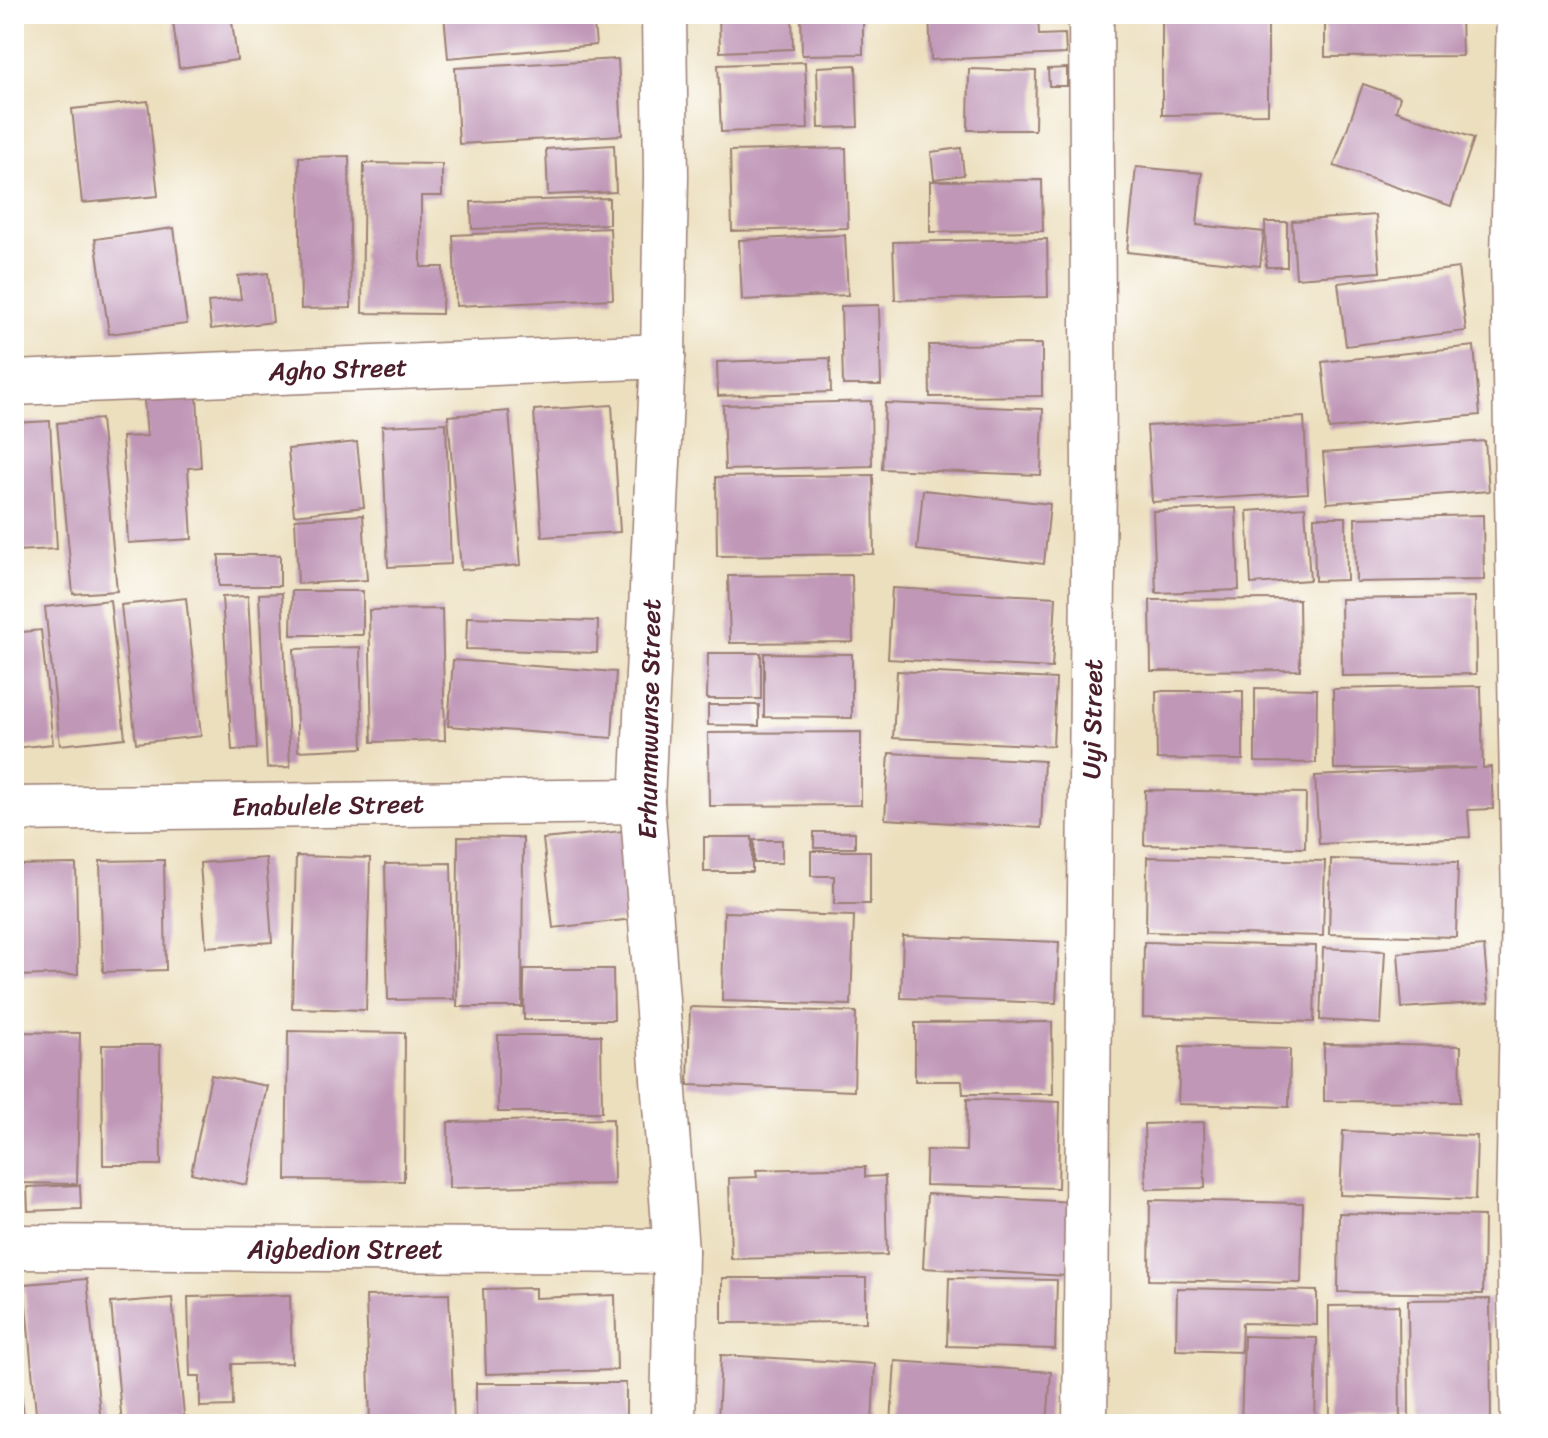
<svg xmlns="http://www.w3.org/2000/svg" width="1548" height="1438" viewBox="0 0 1548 1438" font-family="Sriracha,sans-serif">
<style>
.building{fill:#c097b7}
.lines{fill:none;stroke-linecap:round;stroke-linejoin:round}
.minor-casing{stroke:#9b7f74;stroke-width:47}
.minor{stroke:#fff;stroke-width:44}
.labels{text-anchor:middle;stroke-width:6;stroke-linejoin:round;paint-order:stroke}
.street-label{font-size:26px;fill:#4a1f2b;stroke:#fff}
</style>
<rect width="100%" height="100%" fill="#fff"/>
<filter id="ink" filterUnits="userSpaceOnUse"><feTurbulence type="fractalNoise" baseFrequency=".0125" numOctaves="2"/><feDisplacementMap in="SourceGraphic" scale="16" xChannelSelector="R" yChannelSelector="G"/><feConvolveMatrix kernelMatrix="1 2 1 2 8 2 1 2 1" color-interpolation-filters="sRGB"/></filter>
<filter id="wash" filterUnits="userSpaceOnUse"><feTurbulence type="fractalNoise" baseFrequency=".006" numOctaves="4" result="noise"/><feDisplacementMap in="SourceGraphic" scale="32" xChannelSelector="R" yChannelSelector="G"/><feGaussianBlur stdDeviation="1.8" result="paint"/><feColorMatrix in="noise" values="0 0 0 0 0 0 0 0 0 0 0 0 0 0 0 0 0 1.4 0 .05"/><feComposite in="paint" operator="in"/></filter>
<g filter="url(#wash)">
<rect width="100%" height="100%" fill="#ecdfbe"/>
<g id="blocks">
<!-- building -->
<g class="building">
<path d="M 172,14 L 231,14 L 237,60 L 179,68 Z"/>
<path d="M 444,14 L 593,14 L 596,45 L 448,58 Z"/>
<path d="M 719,14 L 792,14 L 793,49 L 720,52 Z"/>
<path d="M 801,14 L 863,14 L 863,54 L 802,55 Z"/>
<path d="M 929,14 L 1038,14 L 1039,35 L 1065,34 L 1066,54 L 931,60 Z"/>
<path d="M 1268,14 L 1268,114 L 1162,115 L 1162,15 Z"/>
<path d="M 1325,14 L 1461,14 L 1462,56 L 1325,57 Z"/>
<path d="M 618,59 L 622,135 L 459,144 L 455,68 Z"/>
<path d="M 805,62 L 808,129 L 721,132 L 718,65 Z"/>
<path d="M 856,65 L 858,127 L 819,128 L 817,67 Z"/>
<path d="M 1067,68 L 1067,86 L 1049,86 L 1048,69 Z"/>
<path d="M 969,69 L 1036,71 L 1035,130 L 968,130 Z"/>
<path d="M 1363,84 L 1400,97 L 1396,111 L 1474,138 L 1451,206 L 1334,166 Z"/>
<path d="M 148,101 L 158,196 L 82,203 L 72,109 Z"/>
<path d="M 614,145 L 616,192 L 548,195 L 546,149 Z"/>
<path d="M 846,148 L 848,228 L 732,231 L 730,151 Z"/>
<path d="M 961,148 L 964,175 L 934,179 L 931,152 Z"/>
<path d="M 349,156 L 351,308 L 301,309 L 299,157 Z"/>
<path d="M 364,163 L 442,164 L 442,196 L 421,196 L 421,267 L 443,267 L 442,314 L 362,313 Z"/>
<path d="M 1136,167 L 1202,173 L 1197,225 L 1264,232 L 1260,266 L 1127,252 Z"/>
<path d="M 1042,180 L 1043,231 L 930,232 L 930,181 Z"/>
<path d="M 609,198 L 609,224 L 472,229 L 471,202 Z"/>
<path d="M 1376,215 L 1380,272 L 1296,278 L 1292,221 Z"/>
<path d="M 1265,222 L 1287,222 L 1287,267 L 1266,267 Z"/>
<path d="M 174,228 L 187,324 L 109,334 L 95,239 Z"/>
<path d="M 610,228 L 613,299 L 456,306 L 453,235 Z"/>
<path d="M 845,235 L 848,295 L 742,300 L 739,240 Z"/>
<path d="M 1047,239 L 1048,297 L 895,300 L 893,242 Z"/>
<path d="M 1458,268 L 1466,331 L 1346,346 L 1338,283 Z"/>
<path d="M 268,273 L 273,322 L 211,329 L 208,302 L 241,299 L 238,276 Z"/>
<path d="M 879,305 L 881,385 L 843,385 L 841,306 Z"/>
<path d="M 1042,344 L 1042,396 L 930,397 L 929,345 Z"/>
<path d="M 1474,346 L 1480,415 L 1329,429 L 1322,362 Z"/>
<path d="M 830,358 L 831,392 L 718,396 L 717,362 Z"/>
<path d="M 197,397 L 201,467 L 188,468 L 192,539 L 128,543 L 122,437 L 147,436 L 144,400 Z"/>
<path d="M 871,401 L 872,466 L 725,470 L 723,405 Z"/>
<path d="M 885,403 L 1043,409 L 1041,475 L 882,469 Z"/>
<path d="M 612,405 L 620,532 L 542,537 L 534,410 Z"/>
<path d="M 509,411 L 521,565 L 461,570 L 448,416 Z"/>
<path d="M 1304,417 L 1308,493 L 1152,502 L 1147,426 Z"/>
<path d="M 101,419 L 117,591 L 73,594 L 57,423 Z"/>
<path d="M 50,421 L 57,549 L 14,551 L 14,423 Z"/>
<path d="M 446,423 L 451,564 L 388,567 L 382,426 Z"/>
<path d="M 1485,441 L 1489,491 L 1327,503 L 1323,453 Z"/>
<path d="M 357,442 L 364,507 L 294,515 L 288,449 Z"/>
<path d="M 873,475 L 874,554 L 717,556 L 716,477 Z"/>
<path d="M 923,490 L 1050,504 L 1044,564 L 917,550 Z"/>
<path d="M 1305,507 L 1310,580 L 1251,584 L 1247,511 Z"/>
<path d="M 1236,508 L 1239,590 L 1156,593 L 1153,511 Z"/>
<path d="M 363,515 L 367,580 L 298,584 L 295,519 Z"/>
<path d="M 1483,515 L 1484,580 L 1356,582 L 1355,518 Z"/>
<path d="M 1314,517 L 1346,517 L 1347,580 L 1315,581 Z"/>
<rect x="219" y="555" width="61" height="31"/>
<path d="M 852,575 L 853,642 L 730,643 L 728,576 Z"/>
<path d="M 892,588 L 1056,597 L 1052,668 L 888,659 Z"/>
<path d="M 292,591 L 363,591 L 363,635 L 291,635 Z"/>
<path d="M 282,593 L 290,767 L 267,768 L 259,594 Z"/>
<path d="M 248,596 L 257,749 L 232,750 L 222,597 Z"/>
<path d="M 1475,597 L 1476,674 L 1342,676 L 1341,599 Z"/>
<path d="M 186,598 L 201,736 L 136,743 L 121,605 Z"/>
<path d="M 1299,599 L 1300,670 L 1151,671 L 1150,600 Z"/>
<path d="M 110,600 L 125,738 L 60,745 L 45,607 Z"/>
<path d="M 442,609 L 445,740 L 372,742 L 369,610 Z"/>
<path d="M 467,617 L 598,621 L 597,653 L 466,649 Z"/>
<path d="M 41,630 L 53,744 L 14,748 L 14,633 Z"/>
<path d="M 360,647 L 363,748 L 298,751 L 294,649 Z"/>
<path d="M 708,653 L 761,653 L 761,699 L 707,699 Z"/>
<path d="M 764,653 L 852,654 L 852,718 L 764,717 Z"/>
<path d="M 453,660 L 616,672 L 612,738 L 448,726 Z"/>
<path d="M 897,671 L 1056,679 L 1053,746 L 893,738 Z"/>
<path d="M 1481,686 L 1483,768 L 1491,767 L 1493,809 L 1468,810 L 1470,837 L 1319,844 L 1315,776 L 1476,768 L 1334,769 L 1333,689 Z"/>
<path d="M 1255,688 L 1317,689 L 1316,763 L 1255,762 Z"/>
<path d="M 1156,691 L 1243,691 L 1243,760 L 1157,759 Z"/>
<path d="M 708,705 L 759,705 L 759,726 L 708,725 Z"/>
<path d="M 861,732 L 861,805 L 709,806 L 708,733 Z"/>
<path d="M 889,753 L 1044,761 L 1041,828 L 885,819 Z"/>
<path d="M 1145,790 L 1306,793 L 1305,848 L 1144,845 Z"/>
<path d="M 633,830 L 642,918 L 553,928 L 543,839 Z"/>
<rect x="814" y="832" width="41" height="16"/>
<path d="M 458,837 L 523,838 L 522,1007 L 457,1007 Z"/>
<rect x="704" y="837" width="48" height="35"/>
<rect x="754" y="840" width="28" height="23"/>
<path d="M 811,851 L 870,851 L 870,904 L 834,904 L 834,876 L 811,876 Z"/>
<path d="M 296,856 L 370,858 L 366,1010 L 292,1008 Z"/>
<path d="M 1147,857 L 1325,861 L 1323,936 L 1146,932 Z"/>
<path d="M 266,858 L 272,942 L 206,947 L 200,863 Z"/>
<path d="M 1331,859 L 1458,862 L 1456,937 L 1329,934 Z"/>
<path d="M 164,860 L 166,970 L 103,972 L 100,861 Z"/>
<path d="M 451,863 L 454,999 L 388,1000 L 385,864 Z"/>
<path d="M 76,864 L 78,974 L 15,976 L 14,865 Z"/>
<path d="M 724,912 L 854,916 L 851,1005 L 722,1001 Z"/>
<path d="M 903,936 L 1059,942 L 1056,1003 L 901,998 Z"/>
<path d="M 1144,942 L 1316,946 L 1314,1022 L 1143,1017 Z"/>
<path d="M 1484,946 L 1489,1002 L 1402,1008 L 1398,953 Z"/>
<path d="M 1323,948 L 1385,951 L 1381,1024 L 1320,1020 Z"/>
<path d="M 524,969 L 613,969 L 614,1020 L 524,1020 Z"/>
<path d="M 690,1007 L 856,1012 L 854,1091 L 688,1085 Z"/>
<path d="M 1052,1022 L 1053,1094 L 963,1094 L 962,1081 L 915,1081 L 915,1023 Z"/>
<path d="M 288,1031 L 405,1033 L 404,1181 L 286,1180 Z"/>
<path d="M 14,1032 L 80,1033 L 77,1184 L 14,1183 Z"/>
<path d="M 498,1035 L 601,1035 L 602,1112 L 498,1112 Z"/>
<path d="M 1324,1044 L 1461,1046 L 1460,1102 L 1324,1101 Z"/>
<path d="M 102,1045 L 160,1045 L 161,1165 L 103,1165 Z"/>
<path d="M 1180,1046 L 1290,1049 L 1289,1107 L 1178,1104 Z"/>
<path d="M 211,1075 L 267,1086 L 247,1185 L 191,1173 Z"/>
<path d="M 967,1099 L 1060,1102 L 1058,1188 L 925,1185 L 926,1150 L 966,1151 Z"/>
<path d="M 613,1119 L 614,1184 L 449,1188 L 448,1122 Z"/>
<path d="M 1204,1122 L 1205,1188 L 1146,1189 L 1144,1124 Z"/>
<path d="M 1343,1131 L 1477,1136 L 1475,1200 L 1340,1195 Z"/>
<path d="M 865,1167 L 865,1177 L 885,1176 L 887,1255 L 731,1259 L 729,1178 L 757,1177 L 756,1170 Z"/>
<path d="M 80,1185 L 81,1209 L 28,1211 L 27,1187 Z"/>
<path d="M 927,1194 L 1073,1202 L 1068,1276 L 923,1268 Z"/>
<path d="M 1150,1200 L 1303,1203 L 1301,1283 L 1149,1280 Z"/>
<path d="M 1339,1213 L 1484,1216 L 1483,1294 L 1338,1292 Z"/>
<path d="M 722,1278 L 866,1278 L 866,1322 L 722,1323 Z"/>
<path d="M 949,1278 L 1057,1280 L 1055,1349 L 947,1346 Z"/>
<path d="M 87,1279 L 101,1424 L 37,1424 L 24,1284 Z"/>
<path d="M 535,1288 L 535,1298 L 615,1295 L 617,1370 L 486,1374 L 483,1289 Z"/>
<path d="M 1177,1288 L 1317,1291 L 1317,1325 L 1242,1323 L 1241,1352 L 1176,1350 Z"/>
<path d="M 449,1294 L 454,1424 L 370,1424 L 366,1296 Z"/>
<path d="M 290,1295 L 292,1363 L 232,1364 L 233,1406 L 200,1407 L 200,1376 L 190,1376 L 188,1297 Z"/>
<path d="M 172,1298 L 185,1424 L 122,1424 L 111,1303 Z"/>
<path d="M 1490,1299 L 1491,1424 L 1409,1424 L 1408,1300 Z"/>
<path d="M 1399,1305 L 1400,1424 L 1330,1424 L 1329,1306 Z"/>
<path d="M 1244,1336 L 1317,1338 L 1315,1424 L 1241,1424 Z"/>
<path d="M 14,1355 L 16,1355 L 25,1424 L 14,1424 Z"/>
<path d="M 721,1355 L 875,1364 L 872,1424 L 773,1424 L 718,1421 Z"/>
<path d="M 895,1361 L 1051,1372 L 1047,1424 L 891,1424 Z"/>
<rect x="476" y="1383" width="150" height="41"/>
</g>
</g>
</g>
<g filter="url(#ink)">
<use href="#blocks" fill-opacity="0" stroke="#9b7f74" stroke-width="2"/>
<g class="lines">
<defs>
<g id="minor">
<path d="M 664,14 L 666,176 L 663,356 L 642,801 L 676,1251 L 673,1424"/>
<path d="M 1519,14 L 1513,257 L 1524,908 L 1518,1208 L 1523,1424"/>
<path d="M 14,383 L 663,356"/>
<path d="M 14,809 L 642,801"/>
<path d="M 14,1247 L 676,1251"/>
<path d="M 1085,1424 L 1094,467 L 1091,14"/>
</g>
</defs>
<!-- minor casing -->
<use href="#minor" class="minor-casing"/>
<!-- minor -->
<use href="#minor" class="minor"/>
</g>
</g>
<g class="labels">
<!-- street labels -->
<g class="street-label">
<text transform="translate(338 369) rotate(-2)" y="9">Agho Street</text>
<text transform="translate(649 719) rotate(-89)" y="9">Erhunmwunse Street</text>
<text transform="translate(1092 719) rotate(-89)" y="9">Uyi Street</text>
<text transform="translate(328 805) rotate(-1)" y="9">Enabulele Street</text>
<text x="345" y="1258">Aigbedion Street</text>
</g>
</g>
<!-- margin -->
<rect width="1548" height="1438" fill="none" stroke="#fff" stroke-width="48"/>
</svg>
